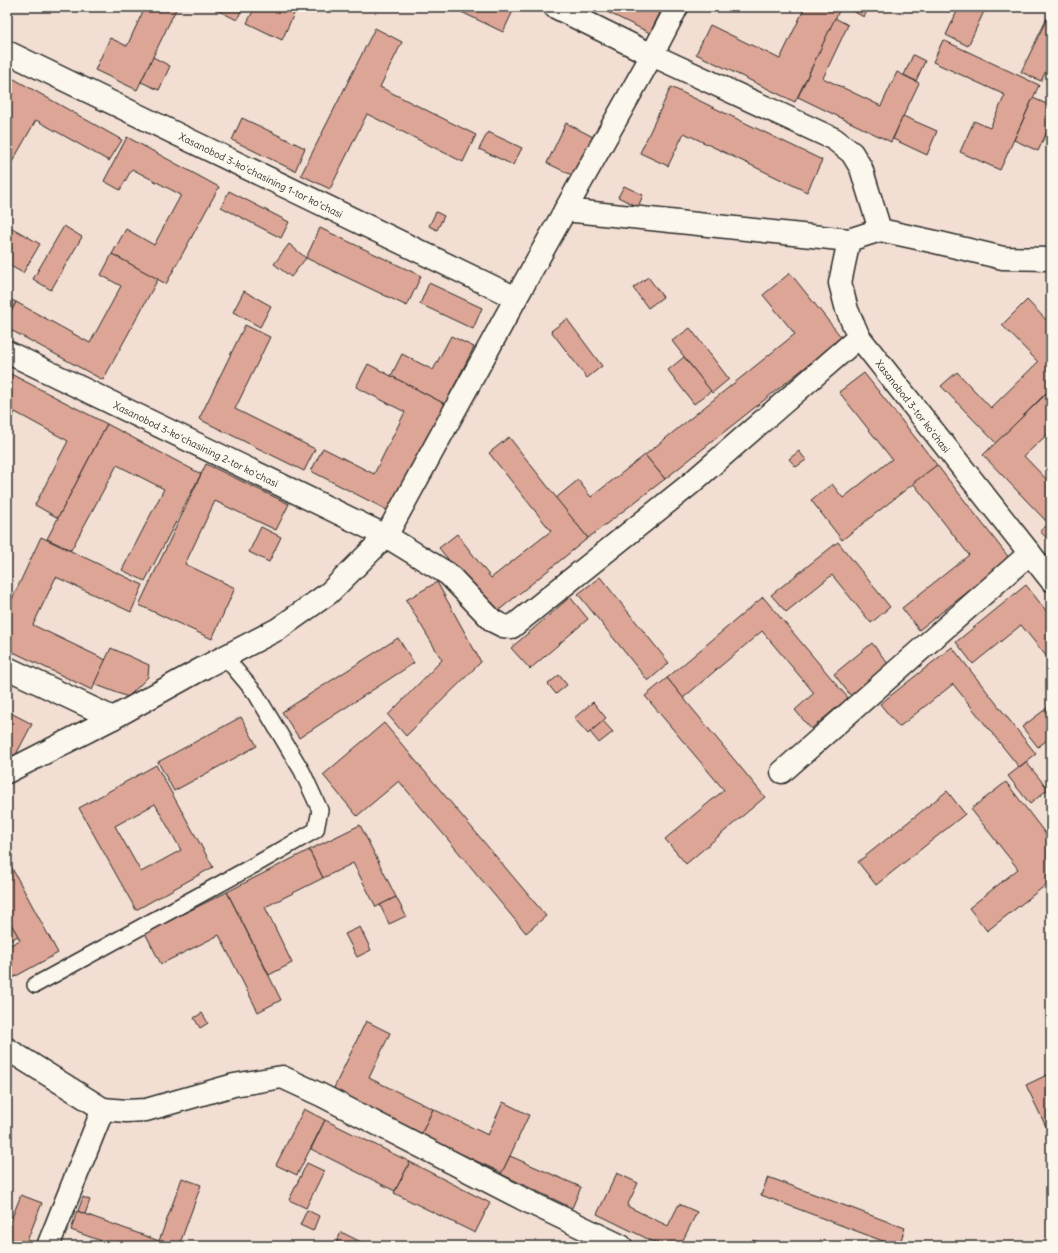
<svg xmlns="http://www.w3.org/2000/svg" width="1058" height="1253" viewBox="0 0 1058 1253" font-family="Delius,sans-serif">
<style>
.building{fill:#dca595;stroke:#2b2b2b;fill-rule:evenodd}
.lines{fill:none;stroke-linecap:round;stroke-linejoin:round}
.lane-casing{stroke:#2b2b2b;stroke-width:18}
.street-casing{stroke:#2b2b2b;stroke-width:25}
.lane{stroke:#fbf7ec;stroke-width:15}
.street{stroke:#fbf7ec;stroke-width:22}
.labels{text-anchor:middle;stroke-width:3.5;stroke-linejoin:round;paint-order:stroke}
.street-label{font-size:10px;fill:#2b2b2b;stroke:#fbf7ec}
</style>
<rect width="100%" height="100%" fill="#f2ded2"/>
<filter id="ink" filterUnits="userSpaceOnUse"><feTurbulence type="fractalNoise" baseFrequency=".025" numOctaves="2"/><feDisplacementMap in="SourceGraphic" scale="8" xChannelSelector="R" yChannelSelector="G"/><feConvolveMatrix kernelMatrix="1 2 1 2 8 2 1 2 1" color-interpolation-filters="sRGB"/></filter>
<g filter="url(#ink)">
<!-- building -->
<g class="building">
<path d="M 145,7 L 177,7 L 137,90 L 95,70 L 110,38 L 127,46 Z"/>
<path d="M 211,7 L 243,7 L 237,20 Z"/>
<path d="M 255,7 L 297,7 L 282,40 L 247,23 Z"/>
<path d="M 451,7 L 505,7 L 513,11 L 503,32 Z"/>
<path d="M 597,7 L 663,7 L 650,33 Z"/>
<path d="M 805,7 L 841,7 L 795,102 L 696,54 L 710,25 L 780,59 Z"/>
<path d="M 845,7 L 869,7 L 864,17 Z"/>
<path d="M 959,7 L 986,7 L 968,46 L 946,35 Z"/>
<path d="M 1051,10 L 1051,61 L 1041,81 L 1021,72 Z"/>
<path d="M 835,18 L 848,25 L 823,78 L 881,106 L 897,72 L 919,83 L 891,142 L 798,97 Z"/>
<path d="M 375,28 L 402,42 L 380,87 L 476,135 L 463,162 L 367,114 L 330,189 L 301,175 Z"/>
<path d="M 943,40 L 1039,85 L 1000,170 L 960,152 L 974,121 L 990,128 L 1005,95 L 933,62 Z"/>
<path d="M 913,55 L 925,61 L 916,81 L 904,75 Z"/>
<path d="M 153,57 L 170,66 L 159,90 L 141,82 Z"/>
<path d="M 7,75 L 122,140 L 109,161 L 36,120 L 7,171 Z"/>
<path d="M 671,87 L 822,160 L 807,192 L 684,133 L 668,166 L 640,153 Z"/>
<path d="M 1033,98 L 1051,106 L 1051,123 L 1038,151 L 1014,140 Z"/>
<path d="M 903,116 L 937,131 L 927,155 L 893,139 Z"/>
<path d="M 242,118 L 305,148 L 295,171 L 232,140 Z"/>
<path d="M 566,123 L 597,139 L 578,178 L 547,163 Z"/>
<path d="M 488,132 L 522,148 L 513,165 L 479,149 Z"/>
<path d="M 127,137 L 219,187 L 166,284 L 112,254 L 126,229 L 154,245 L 181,195 L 132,169 L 120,190 L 104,181 Z"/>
<path d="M 624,186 L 643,195 L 638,207 L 618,197 Z"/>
<path d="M 229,191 L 289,222 L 281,238 L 221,207 Z"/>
<path d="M 436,212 L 444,216 L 437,230 L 429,226 Z"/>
<path d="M 7,225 L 40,244 L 23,273 L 7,264 Z"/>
<path d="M 64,226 L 82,237 L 51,290 L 33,279 Z"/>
<path d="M 320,228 L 421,276 L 407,306 L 306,258 Z"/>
<path d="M 289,244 L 306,258 L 291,277 L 274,264 Z"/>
<path d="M 112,254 L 158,279 L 103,380 L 7,328 L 7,319 L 16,302 L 90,343 L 121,286 L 101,275 Z"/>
<path d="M 790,273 L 842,338 L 665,479 L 645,455 L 795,334 L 763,295 Z"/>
<path d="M 648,277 L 663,297 L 648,308 L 633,288 Z"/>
<path d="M 429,283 L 482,308 L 473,329 L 420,304 Z"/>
<path d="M 244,291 L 271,306 L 260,327 L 233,312 Z"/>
<path d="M 7,298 L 16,302 L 7,319 Z"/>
<path d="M 1027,300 L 1051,325 L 1051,388 L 996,443 L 941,386 L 957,372 L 991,408 L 1038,362 L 1002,325 Z"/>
<path d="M 567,319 L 602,366 L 587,378 L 551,331 Z"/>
<path d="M 245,325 L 270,337 L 235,409 L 315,449 L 304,471 L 199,419 Z"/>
<path d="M 690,328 L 729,379 L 712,393 L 672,341 Z"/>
<path d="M 451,336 L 474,347 L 445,404 L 391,376 L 402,354 L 433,370 Z"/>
<path d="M 684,357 L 711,391 L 694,404 L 668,370 Z"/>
<path d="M 368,364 L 445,404 L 391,512 L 311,471 L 323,448 L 374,474 L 405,412 L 356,387 Z"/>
<path d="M 7,372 L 107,424 L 58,518 L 35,505 L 68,441 L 15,412 L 7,428 Z"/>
<path d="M 864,373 L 937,465 L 842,540 L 811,500 L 832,484 L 843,498 L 892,459 L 839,392 Z"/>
<path d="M 1047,393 L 1051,397 L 1051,431 L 1024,456 L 1051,484 L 1051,516 L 1046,521 L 983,455 Z"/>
<path d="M 107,424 L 201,474 L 145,581 L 122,570 L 164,489 L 117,465 L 71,550 L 47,539 Z"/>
<path d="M 509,437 L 588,538 L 493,615 L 439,548 L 457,534 L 491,578 L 551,531 L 489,453 Z"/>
<path d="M 799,451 L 806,460 L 796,467 L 789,459 Z"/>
<path d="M 645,455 L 665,479 L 588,538 L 556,498 L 578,480 L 591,497 Z"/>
<path d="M 206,464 L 289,504 L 276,530 L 215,501 L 185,564 L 235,588 L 212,639 L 139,605 Z"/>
<path d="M 937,465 L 1010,559 L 919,630 L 902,608 L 969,555 L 913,483 Z"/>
<path d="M 1051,522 L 1051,543 L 1040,531 Z"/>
<path d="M 261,527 L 281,537 L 269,562 L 249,552 Z"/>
<path d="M 41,537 L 143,585 L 131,612 L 56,577 L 33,625 L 106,660 L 92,690 L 7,649 L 7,610 Z"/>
<path d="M 838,542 L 890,607 L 871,623 L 832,575 L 786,612 L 771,595 Z"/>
<path d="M 600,577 L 669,663 L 648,681 L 578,594 Z"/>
<path d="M 437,582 L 481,662 L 406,736 L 388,715 L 442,660 L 406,600 Z"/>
<path d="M 1026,585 L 1051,617 L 1051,662 L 1021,625 L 973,664 L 956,642 Z"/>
<path d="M 570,597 L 588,619 L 530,669 L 511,648 Z"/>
<path d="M 763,597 L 848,698 L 811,729 L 795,710 L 814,693 L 762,631 L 683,698 L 667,678 Z"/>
<path d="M 398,638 L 414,663 L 299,738 L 282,712 Z"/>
<path d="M 872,643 L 889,665 L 851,696 L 834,674 Z"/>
<path d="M 952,647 L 1036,754 L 1019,767 L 953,684 L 899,727 L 880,704 Z"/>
<path d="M 111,648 L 149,665 L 148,677 L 128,697 L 94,684 Z"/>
<path d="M 559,675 L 567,685 L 556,694 L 548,684 Z"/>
<path d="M 667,678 L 765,797 L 686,864 L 665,839 L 724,790 L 645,696 Z"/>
<path d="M 593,702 L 606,718 L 588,734 L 574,718 Z"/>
<path d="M 1051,705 L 1051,737 L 1038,747 L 1022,727 Z"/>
<path d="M 7,711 L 32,724 L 11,764 L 7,762 Z"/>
<path d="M 241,717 L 257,746 L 174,791 L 158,762 Z"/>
<path d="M 603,721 L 613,732 L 599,743 L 590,732 Z"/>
<path d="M 384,723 L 546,916 L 526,933 L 399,781 L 357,816 L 323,775 Z"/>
<path d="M 1026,762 L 1048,789 L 1030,804 L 1008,776 Z"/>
<path d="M 156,765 L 213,867 L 136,910 L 79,808 ZM 155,804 L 181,850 L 141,872 L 115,826 Z"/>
<path d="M 1006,782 L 1051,841 L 1051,881 L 987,931 L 969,908 L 1018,869 L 971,809 Z"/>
<path d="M 947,791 L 965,814 L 876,885 L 858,862 Z"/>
<path d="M 360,825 L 396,897 L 376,907 L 353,863 L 323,878 L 309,850 Z"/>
<path d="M 309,850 L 323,878 L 265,907 L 292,963 L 269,975 L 227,892 Z"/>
<path d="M 7,859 L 58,953 L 7,981 L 7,947 L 20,940 L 7,917 Z"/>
<path d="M 227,892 L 281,1000 L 258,1012 L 219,935 L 161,964 L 145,933 Z"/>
<path d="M 396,897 L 406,916 L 389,924 L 380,905 Z"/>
<path d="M 7,917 L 18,936 L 7,942 Z"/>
<path d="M 360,927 L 371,950 L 357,957 L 345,934 Z"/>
<path d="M 202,1013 L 208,1023 L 200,1028 L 194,1018 Z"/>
<path d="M 366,1021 L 390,1033 L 369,1078 L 433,1109 L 421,1135 L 332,1092 Z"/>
<path d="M 1051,1073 L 1051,1137 L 1026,1085 Z"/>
<path d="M 503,1102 L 529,1115 L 502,1173 L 421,1135 L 433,1109 L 488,1135 Z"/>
<path d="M 304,1109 L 325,1120 L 297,1175 L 276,1165 Z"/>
<path d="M 325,1120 L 410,1162 L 395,1191 L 311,1149 Z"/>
<path d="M 510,1156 L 581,1187 L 572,1208 L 501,1174 Z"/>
<path d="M 410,1162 L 490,1203 L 475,1233 L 394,1193 Z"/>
<path d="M 307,1163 L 324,1171 L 306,1208 L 289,1200 Z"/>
<path d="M 617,1173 L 638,1183 L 627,1206 L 668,1226 L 679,1204 L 697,1212 L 680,1246 L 662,1246 L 597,1214 Z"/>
<path d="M 768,1177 L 905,1228 L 899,1246 L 896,1246 L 761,1195 Z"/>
<path d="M 182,1178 L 201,1185 L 179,1246 L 115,1246 L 71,1230 L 77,1211 L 159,1241 Z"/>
<path d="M 21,1195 L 42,1203 L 25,1246 L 7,1246 L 7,1230 Z"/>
<path d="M 83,1197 L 90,1200 L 85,1214 L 78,1211 Z"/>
<path d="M 307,1210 L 319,1216 L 313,1231 L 300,1225 Z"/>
<path d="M 341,1232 L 363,1243 L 362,1246 L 335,1246 Z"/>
<path d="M 752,1240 L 768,1246 L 750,1246 Z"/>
</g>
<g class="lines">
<defs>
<path id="lane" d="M 35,985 L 260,862 L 316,830 L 320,810 L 302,771 L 256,694 L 225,657"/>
<g id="street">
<path d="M 555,7 L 652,55 L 834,139 L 852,153 L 861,168 L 880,230 L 931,241 L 1003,258 L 1051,259"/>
<path d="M 7,52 L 516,298"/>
<path d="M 565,210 L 849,240"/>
<path d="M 880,230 L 849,240 L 840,283 L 847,310 L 859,337 L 1051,580"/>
<path d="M 7,352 L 386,536 L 448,574 L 493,621 L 503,626 L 512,627 L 689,485 L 859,337"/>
<path d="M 7,668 L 113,718"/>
<path d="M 7,772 L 113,718 L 205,667 L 278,629 L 329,593 L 386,536 L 516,298 L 652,55 L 677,7"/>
<path d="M 782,772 L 1030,553"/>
<path d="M 7,1049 L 103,1109 L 126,1111 L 146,1110 L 234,1085 L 282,1077 L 321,1095 L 523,1199 L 621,1246"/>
<path d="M 48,1246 L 103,1109"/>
</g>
</defs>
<!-- lane casing -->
<use href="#lane" class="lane-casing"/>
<!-- street casing -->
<use href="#street" class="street-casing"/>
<!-- lane -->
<use href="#lane" class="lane"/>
<!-- street -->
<use href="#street" class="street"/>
</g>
</g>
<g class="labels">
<!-- street labels -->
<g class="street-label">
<text transform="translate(261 175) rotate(26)" y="4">Xasanobod 3-koʻchasining 1-tor koʻchasi</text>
<text transform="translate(913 406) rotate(52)" y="4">Xasanobod 3-tor koʻchasi</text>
<text transform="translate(196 444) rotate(26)" y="4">Xasanobod 3-koʻchasining 2-tor koʻchasi</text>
</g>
</g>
<!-- margin -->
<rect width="1058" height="1253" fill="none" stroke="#fbf7ec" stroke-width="24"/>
<rect x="12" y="12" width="1034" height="1229" fill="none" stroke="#2b2b2b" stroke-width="1.5" filter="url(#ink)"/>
</svg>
